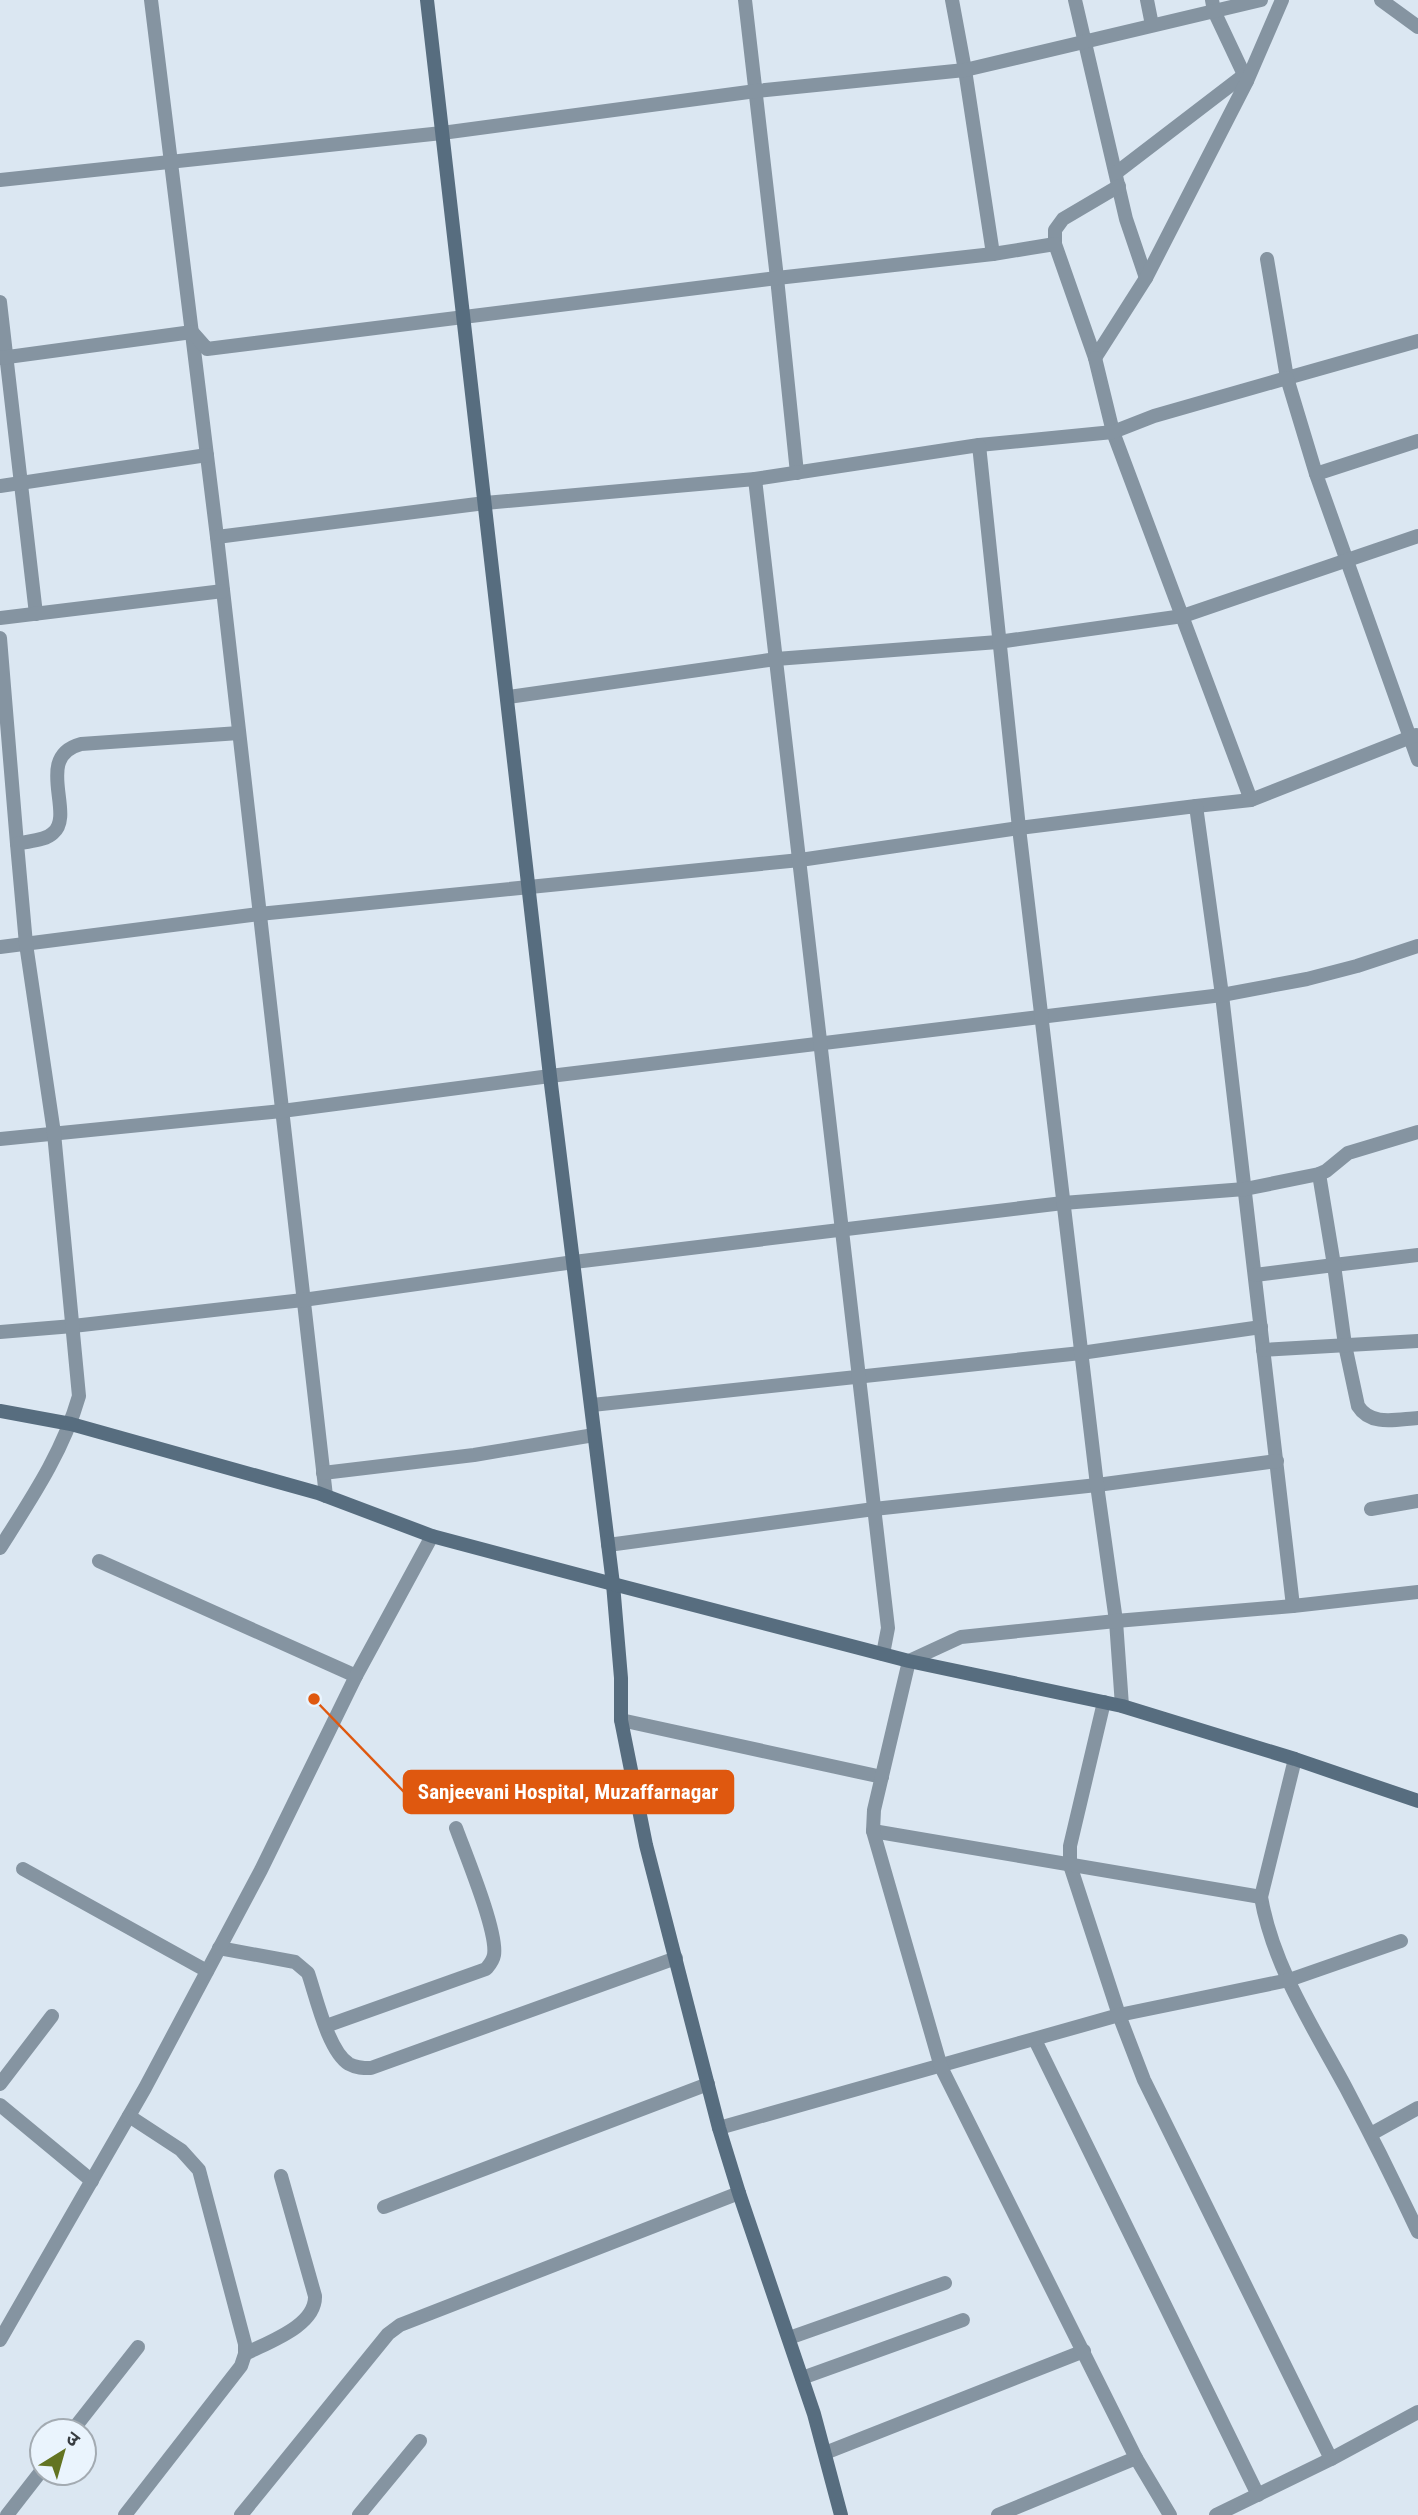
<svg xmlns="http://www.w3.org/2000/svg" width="1418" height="2515" viewBox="0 0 1418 2515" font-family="'Roboto Condensed','Noto Sans Devanagari',sans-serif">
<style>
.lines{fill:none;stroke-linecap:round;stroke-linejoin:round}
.street{stroke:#8594a1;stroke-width:14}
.secondary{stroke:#576d7f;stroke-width:14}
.leader{fill:none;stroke:#df580f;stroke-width:2.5}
.callout-dot{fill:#df580f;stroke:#eaf4fd;stroke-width:2.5}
.callout{fill:#df580f;stroke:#df580f;stroke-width:2.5}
.callout-label{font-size:21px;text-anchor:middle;font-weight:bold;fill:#fff}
</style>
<rect width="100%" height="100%" fill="#dbe7f2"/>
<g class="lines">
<!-- street -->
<g class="street">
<path d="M 151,0 L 217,537 L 326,1496"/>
<path d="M 745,0 L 777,278 L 797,473"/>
<path d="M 952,0 L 965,70 L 993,254"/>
<path d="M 1075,0 L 1126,219 L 1146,278"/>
<path d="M 1147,0 L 1152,25"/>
<path d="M 1212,0 L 1214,11 L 1247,81"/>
<path d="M 1381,0 L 1418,27"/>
<path d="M 1116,173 L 1244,75"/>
<path d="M 0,180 L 442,133 L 756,91 L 965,70 L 1261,0"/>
<path d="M 1055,244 L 1055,230 L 1063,219 L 1119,186"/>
<path d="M 1267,259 L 1287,378 L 1418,341"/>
<path d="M 0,302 L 36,614"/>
<path d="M 0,358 L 192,332 L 207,349 L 777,278 L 993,254 L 1055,244 L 1095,358 L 1146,278 L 1247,81 L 1282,0"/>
<path d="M 1095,358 L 1113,432 L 1251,800"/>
<path d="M 1418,441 L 1316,474 L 1418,760"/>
<path d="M 979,445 L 1113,432 L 1154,416 L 1287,378 L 1316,474"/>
<path d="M 0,486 L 207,455"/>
<path d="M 217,537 L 485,503 L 755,479"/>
<path d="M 0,618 L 223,591"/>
<path d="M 0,638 L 17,844"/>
<path d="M 508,697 L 776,659 L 998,642 L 1183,616 L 1418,536"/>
<path d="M 1196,806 L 1251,800 L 1416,735"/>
<path d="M 0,947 L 259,914 L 800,860 L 1019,828 L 1196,806 L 1222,995 L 1293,1606"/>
<path d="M 0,1139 L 282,1111 L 550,1076 L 1222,995 L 1307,979 L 1357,966 L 1418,946"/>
<path d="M 1319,1174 L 1334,1265 L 1418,1255"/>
<path d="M 1255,1275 L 1334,1265 L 1345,1345 L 1358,1406 C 1371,1427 1398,1419 1418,1418"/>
<path d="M 0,1332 L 73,1326 L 303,1300 L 574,1262 L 1063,1203 L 1245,1189 L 1319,1174 L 1326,1171 L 1348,1153 L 1418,1132"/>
<path d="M 1263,1350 L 1418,1341"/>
<path d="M 592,1405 L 1081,1353 L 1261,1327"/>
<path d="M 323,1473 L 474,1455 L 594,1435"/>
<path d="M 1371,1509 L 1418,1501"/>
<path d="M 608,1545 L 874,1509 L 1097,1485 L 1277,1461"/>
<path d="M 0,1548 C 31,1499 63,1452 79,1396 L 54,1133 L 26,944 L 17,844 C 27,841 45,841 53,833 C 76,814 33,757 81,744 L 239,733"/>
<path d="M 99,1561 L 356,1676"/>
<path d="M 883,1654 L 888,1628 L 755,479 L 979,445 L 1019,828 L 1097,1485 L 1116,1621 L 1122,1706"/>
<path d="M 1104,1702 L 1070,1846 L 1070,1865 L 1119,2015 L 1144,2080 L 1331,2459"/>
<path d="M 621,1720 L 882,1777"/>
<path d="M 1295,1759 L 1261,1897 C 1273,1966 1313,2027 1346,2088 C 1371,2135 1395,2183 1418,2232"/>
<path d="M 873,1831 L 1261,1897"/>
<path d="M 23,1869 L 207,1971"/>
<path d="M 219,1948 L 295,1962 L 308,1973 C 316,1996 328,2051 349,2064 C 356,2068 363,2068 371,2068 L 676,1958"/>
<path d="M 326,2026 L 486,1969 C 490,1964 493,1961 494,1955 C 498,1932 465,1853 456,1828"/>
<path d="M 1035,2040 L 1258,2495"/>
<path d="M 0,2084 L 52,2016"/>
<path d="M 0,2105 L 92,2181"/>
<path d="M 719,2128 L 1119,2015 L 1289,1980 L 1401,1941"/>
<path d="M 1371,2134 L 1418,2108"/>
<path d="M 384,2207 L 708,2084"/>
<path d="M 789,2338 L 945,2283"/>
<path d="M 0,2340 L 145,2088 L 261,1870 L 356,1676 L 432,1536"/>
<path d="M 245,2354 C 268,2342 316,2326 315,2296 L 281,2176"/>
<path d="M 802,2378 L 963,2320"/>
<path d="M 72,2431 L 138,2347"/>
<path d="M 825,2453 L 1084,2351"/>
<path d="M 7,2515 L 42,2470"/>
<path d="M 125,2515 L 241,2366 L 245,2354 L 245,2344 L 199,2170 L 181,2150 L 129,2116"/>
<path d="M 241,2515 L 388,2334 L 400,2325 L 739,2193"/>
<path d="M 359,2515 L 420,2441"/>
<path d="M 998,2515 L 1136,2458"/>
<path d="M 1170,2515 L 1136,2458 L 941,2067 L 873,1831 L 874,1810 L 909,1661 L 961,1637 L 1116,1621 L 1293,1606 L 1418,1592"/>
<path d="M 1216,2515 L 1331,2459 L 1418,2412"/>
</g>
<!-- secondary -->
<g class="secondary">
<path d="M 427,0 L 550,1076 L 613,1584 L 621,1678 L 621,1720 L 646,1845 L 719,2128 L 739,2193 L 814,2414 L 841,2515"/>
<path d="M 0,1411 L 71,1424 L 318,1493 L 432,1536 L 613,1584 L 909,1661 L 1122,1706 L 1295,1759 L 1418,1801"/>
</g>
</g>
<!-- callouts -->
<path class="leader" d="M314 1699L404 1792"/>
<circle class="callout-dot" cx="314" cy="1699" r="7"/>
<rect class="callout" x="404" y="1771" width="329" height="42" rx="7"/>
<g class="callout-label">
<text x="568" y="1799">Sanjeevani Hospital, Muzaffarnagar</text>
</g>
<!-- north arrow -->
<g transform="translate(63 2452) rotate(37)"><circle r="33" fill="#eaf4fd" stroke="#a3abb2" stroke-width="2"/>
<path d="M0-5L12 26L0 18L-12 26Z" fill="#637422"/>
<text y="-10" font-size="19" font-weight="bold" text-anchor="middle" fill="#383d41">उ</text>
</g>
</svg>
